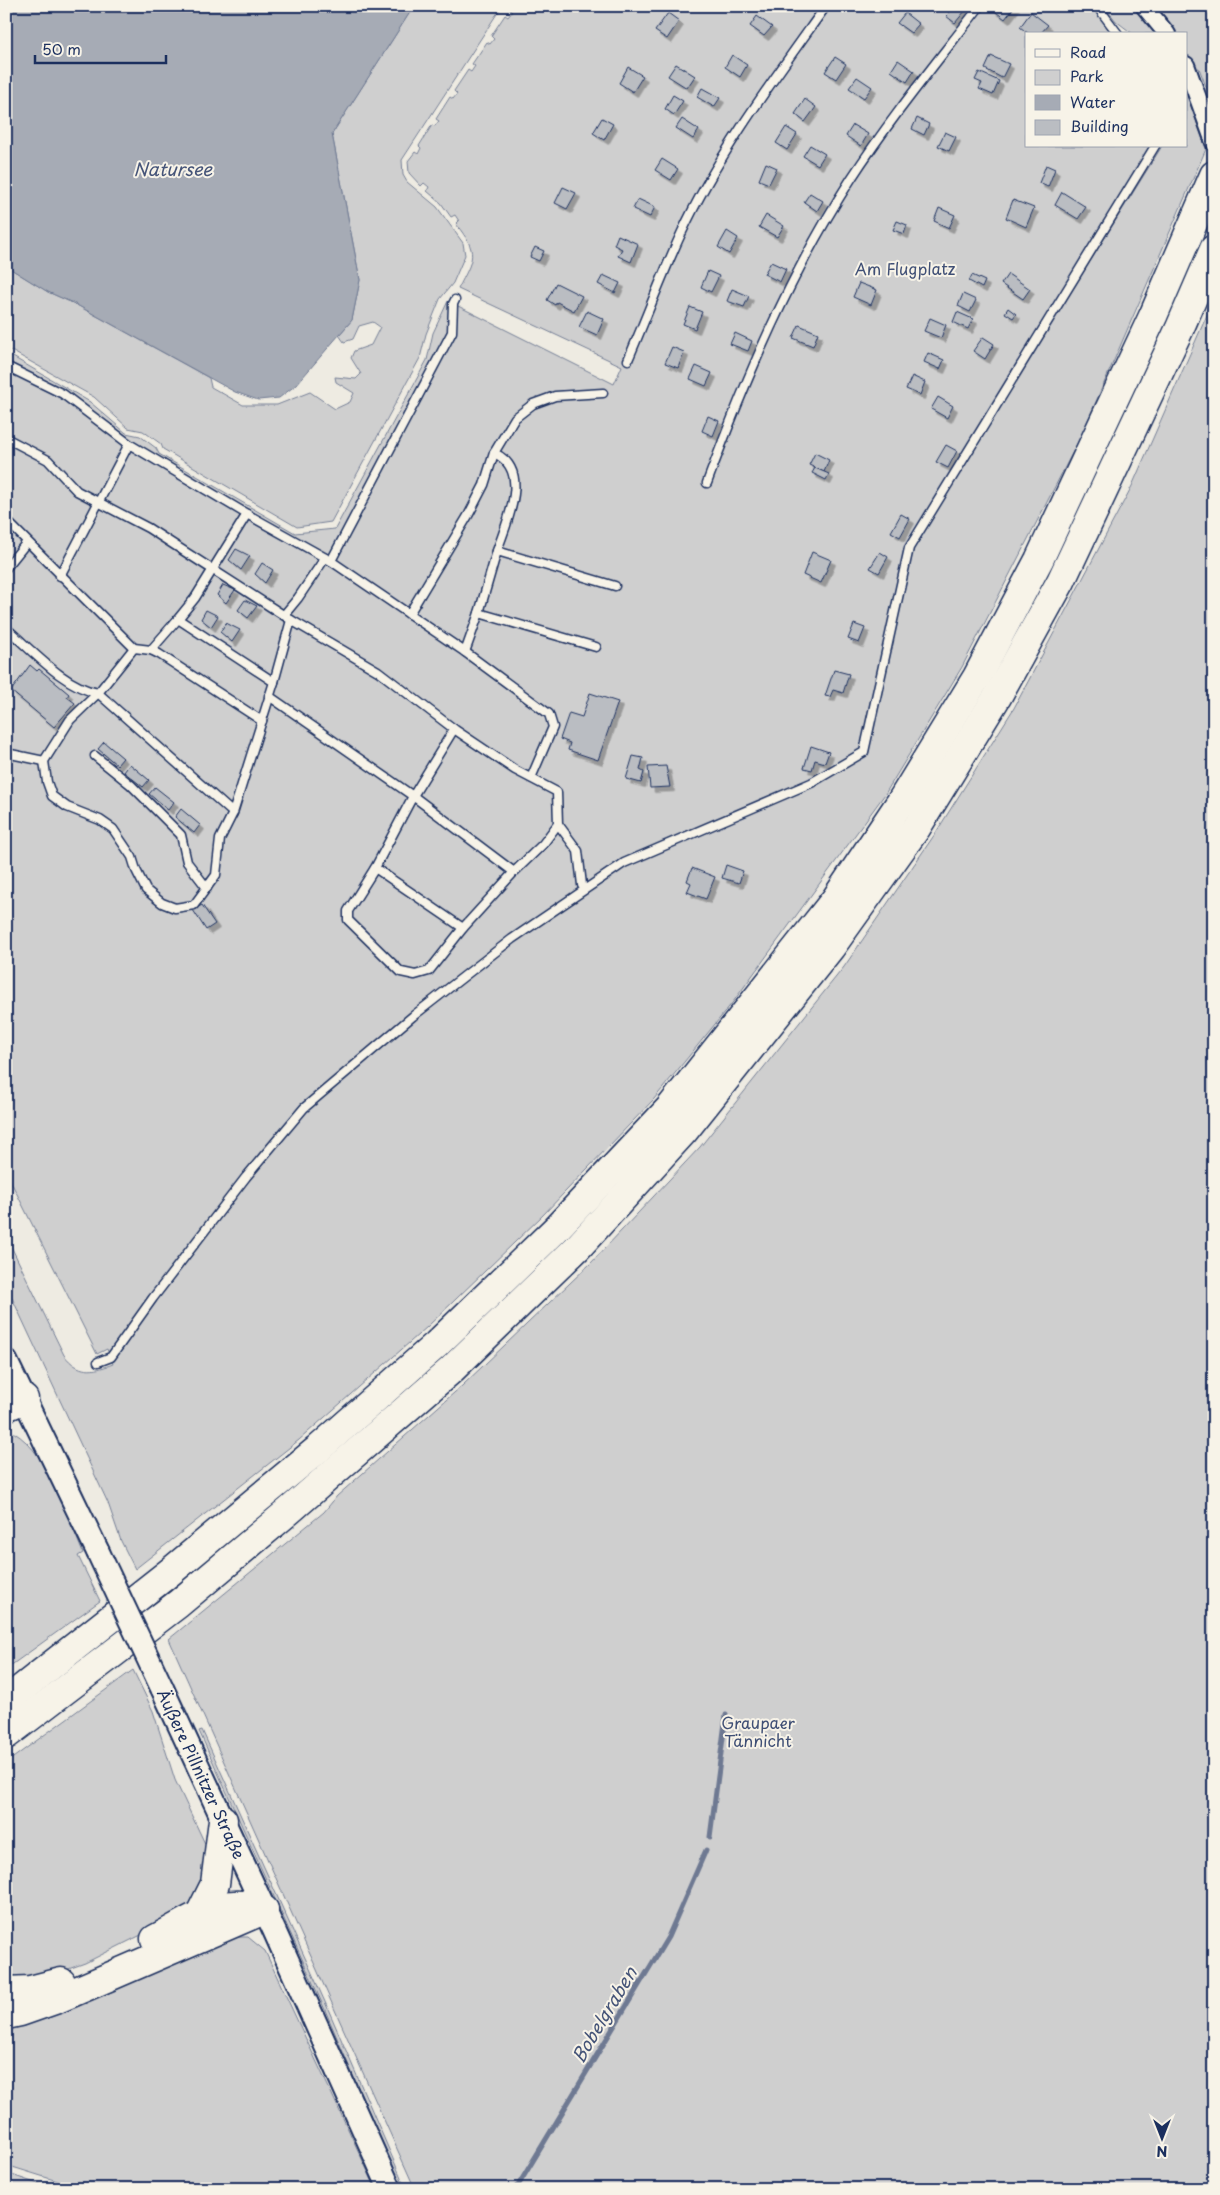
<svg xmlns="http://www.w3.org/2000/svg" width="1220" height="2195" viewBox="0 0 1220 2195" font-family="'Playpen Sans',sans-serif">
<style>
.green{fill:#cfcfcf;stroke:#757f96}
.water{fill:#a6abb5;stroke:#6e7992}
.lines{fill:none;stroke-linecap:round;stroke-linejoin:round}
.stream{stroke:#6e7992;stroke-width:5}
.building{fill:#babdc2;stroke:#1b2f5e;filter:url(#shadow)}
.lane-casing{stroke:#1b2f5e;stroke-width:11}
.street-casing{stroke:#1b2f5e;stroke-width:20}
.secondary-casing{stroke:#1b2f5e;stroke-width:26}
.highway-casing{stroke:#1b2f5e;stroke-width:31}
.lane{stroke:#f7f3e8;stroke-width:8}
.street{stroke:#f7f3e8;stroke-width:16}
.secondary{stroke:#f7f3e8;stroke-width:22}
.highway{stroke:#f7f3e8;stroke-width:28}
.secondary-bridge-casing{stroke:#1b2f5e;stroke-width:26;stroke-linecap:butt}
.secondary-bridge{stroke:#f7f3e8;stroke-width:22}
.labels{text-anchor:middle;stroke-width:4;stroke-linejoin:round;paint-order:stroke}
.park-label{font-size:16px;fill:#3f4f75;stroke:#f7f3e8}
.street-label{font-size:16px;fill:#1b2f5e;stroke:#f7f3e8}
.water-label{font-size:18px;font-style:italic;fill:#455478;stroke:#f7f3e8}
</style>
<defs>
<filter id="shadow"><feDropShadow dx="4.5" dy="4.5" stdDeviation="0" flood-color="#0004"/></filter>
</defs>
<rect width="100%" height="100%" fill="#eeebe2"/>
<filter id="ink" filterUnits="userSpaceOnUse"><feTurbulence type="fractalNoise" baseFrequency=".02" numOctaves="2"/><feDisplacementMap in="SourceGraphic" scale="10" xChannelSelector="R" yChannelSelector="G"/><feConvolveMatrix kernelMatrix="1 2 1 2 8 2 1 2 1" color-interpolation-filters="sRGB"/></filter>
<g filter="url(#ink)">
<!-- green -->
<g class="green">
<path d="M 414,6 L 502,6 L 402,160 L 403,175 L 407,182 L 437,207 L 463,243 L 465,255 L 453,283 L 440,299 L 426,334 L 420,358 L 331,522 L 297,527 L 163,449 L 161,444 L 143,431 L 128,428 L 94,397 L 6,348 L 6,266 L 48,292 L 75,304 L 209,378 L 211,387 L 243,405 L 277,405 L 310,392 L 335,409 L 350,402 L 354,393 L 336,382 L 335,377 L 356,379 L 361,374 L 351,358 L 354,351 L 371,345 L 380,327 L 373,322 L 359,326 L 353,339 L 344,342 L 339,335 L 352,320 L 360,280 L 332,134 Z"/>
<path d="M 511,6 L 1091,6 L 1112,34 L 1026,34 L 1026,146 L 1151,146 L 1055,301 L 1063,305 L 1162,146 L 1186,146 L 1186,83 L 1190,91 L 1187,94 L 1206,149 L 1081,436 L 962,667 L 885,794 L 733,1002 L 654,1099 L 543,1215 L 427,1327 L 299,1440 L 135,1569 L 121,1541 L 108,1503 L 6,1285 L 6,1236 L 64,1355 C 79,1374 92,1372 113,1364 L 107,1349 L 97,1354 L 6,1172 L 6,353 L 90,402 L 126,433 L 140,436 L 156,448 L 159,454 L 295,533 L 335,529 L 427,360 L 433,333 L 448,301 L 614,384 L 622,366 L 458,289 C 474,258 479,253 456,224 L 459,221 L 455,215 L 451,217 L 441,203 L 427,191 L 429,187 L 424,183 L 421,186 L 409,173 L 408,161 L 415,152 L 418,154 L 421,148 L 419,146 L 432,125 L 435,126 L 439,121 L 436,119 L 450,97 L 453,99 L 457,94 L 454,91 L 468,70 L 471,72 L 475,66 L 472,64 L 487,42 L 490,44 L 494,39 L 491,36 L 505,15 L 508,17 L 512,12 L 509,9 Z"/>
<path d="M 1104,6 L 1136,6 L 1157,34 L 1133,34 L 1116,21 Z"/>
<path d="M 1153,6 L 1214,6 L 1214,103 L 1212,102 L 1199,68 L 1196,69 L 1186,53 L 1186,34 L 1174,34 Z"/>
<path d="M 1214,299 L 1214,2186 L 1205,2189 L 415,2189 L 169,1639 L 324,1512 L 337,1496 L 463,1385 L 591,1263 L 700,1147 L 844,967 L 935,834 L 1014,708 L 1132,486 Z"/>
<path d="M 6,1429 C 46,1443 67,1516 83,1553 L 78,1556 L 80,1560 L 100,1601 L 6,1669 Z"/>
<path d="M 133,1670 L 153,1711 L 175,1780 L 208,1850 L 211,1868 L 191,1910 L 85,1963 L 49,1976 L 6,1978 L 6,1763 Z"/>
<path d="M 202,1730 L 325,2002 L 406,2189 L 402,2189 L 322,2003 L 199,1731 Z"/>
<path d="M 231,1937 L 248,1937 L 265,1951 L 376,2189 L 83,2189 L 6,2165 L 6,2022 Z"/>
<path d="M 6,2173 L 50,2188 L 52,2189 L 6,2189 Z"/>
</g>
<!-- water -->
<path class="water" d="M 6,6 L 414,6 L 332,134 L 360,280 L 352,320 L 296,385 L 279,398 L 258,400 L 235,392 L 75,304 L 48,292 L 6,266 Z"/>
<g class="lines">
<!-- stream -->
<g class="stream">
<path d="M 710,1837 L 726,1715"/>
<path d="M 516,2189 L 668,1937 L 706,1850"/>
</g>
</g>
<!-- building -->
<g class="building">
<path d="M 943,6 L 960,6 L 965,11 L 955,23 L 946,16 L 949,13 Z"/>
<path d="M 995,6 L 1015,6 L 1005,19 L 992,9 Z"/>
<path d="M 1031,12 L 1048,25 L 1040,34 L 1029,34 L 1020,27 Z"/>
<path d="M 668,13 L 679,21 L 667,39 L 655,31 Z"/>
<path d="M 905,13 L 919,24 L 911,33 L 897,23 Z"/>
<path d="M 757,16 L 772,27 L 764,36 L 750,26 Z"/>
<path d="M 732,55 L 747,65 L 740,77 L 725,67 Z"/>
<path d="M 991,56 L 1009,64 L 1002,78 L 985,69 Z"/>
<path d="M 835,57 L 846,64 L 836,79 L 825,72 Z"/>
<path d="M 898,60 L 914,71 L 907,82 L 891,71 Z"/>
<path d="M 676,64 L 695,76 L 687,88 L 668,76 Z"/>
<path d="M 628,67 L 643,76 L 633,92 L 619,83 Z"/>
<path d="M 979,72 L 999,81 L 993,95 L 979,89 L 982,83 L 975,80 Z"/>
<path d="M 857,77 L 872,87 L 864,98 L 849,88 Z"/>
<path d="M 702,88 L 720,98 L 714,107 L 697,97 Z"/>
<path d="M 673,95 L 683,101 L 674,115 L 665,109 Z"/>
<path d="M 805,99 L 816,107 L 805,122 L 795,114 Z"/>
<path d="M 602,118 L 613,124 L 604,140 L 593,133 Z"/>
<path d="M 917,118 L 929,124 L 924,135 L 912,129 Z"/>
<path d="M 682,119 L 699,130 L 693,139 L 676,128 Z"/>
<path d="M 853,125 L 868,134 L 861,146 L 846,136 Z"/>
<path d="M 786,127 L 797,134 L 787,150 L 776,143 Z"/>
<path d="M 945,132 L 956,137 L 949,151 L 938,146 Z"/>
<path d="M 810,145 L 825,154 L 818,165 L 803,156 Z"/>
<path d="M 662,159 L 678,169 L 671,180 L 655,170 Z"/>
<path d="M 766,163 L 777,168 L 769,184 L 759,180 Z"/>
<path d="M 1046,165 L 1055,169 L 1048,187 L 1039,183 Z"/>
<path d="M 563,187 L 576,193 L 567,209 L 555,203 Z"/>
<path d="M 1062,192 L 1086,207 L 1078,219 L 1055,205 Z"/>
<path d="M 810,193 L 823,201 L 817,211 L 804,202 Z"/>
<path d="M 638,199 L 655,207 L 650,217 L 633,209 Z"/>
<path d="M 1013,200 L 1034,208 L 1026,227 L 1006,218 Z"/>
<path d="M 939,208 L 955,215 L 949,228 L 934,221 Z"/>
<path d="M 766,215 L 784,226 L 777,237 L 759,227 Z"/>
<path d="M 897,221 L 907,225 L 904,234 L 893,230 Z"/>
<path d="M 727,231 L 738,238 L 729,254 L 718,247 Z"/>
<path d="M 618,235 L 638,244 L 631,262 L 618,256 L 622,249 L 614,245 Z"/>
<path d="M 535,247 L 544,251 L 539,261 L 530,257 Z"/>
<path d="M 771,262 L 786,269 L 780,282 L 764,274 Z"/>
<path d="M 708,271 L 719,276 L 711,292 L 701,287 Z"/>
<path d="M 1008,274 L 1030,289 L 1023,299 L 1001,284 Z"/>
<path d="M 603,275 L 620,283 L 615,293 L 598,284 Z"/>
<path d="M 972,275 L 985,281 L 982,288 L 969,281 Z"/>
<path d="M 556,283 L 582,296 L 574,311 L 557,302 L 555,305 L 547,300 Z"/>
<path d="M 859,283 L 877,290 L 871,305 L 853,297 Z"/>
<path d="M 732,289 L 749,296 L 744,307 L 727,301 Z"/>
<path d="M 963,294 L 976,300 L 970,312 L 958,306 Z"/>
<path d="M 690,307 L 702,312 L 695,329 L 683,324 Z"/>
<path d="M 1008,308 L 1016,314 L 1013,318 L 1005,313 Z"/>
<path d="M 587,311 L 604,319 L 597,335 L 579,327 Z"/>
<path d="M 957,312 L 973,319 L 968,329 L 953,322 Z"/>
<path d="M 930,318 L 946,325 L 941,338 L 924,331 Z"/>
<path d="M 799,325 L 818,333 L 813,346 L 793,338 Z"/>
<path d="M 735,333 L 752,341 L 748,351 L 730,344 Z"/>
<path d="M 983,337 L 994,344 L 985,359 L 973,351 Z"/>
<path d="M 672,347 L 684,352 L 678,368 L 665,363 Z"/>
<path d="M 928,353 L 944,360 L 940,369 L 924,362 Z"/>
<path d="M 696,366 L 712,373 L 706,386 L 690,379 Z"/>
<path d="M 912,376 L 925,382 L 920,395 L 906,389 Z"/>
<path d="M 938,397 L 953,406 L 947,418 L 931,409 Z"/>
<path d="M 708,416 L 719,421 L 713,436 L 702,431 Z"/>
<path d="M 946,445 L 957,451 L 948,468 L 936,462 Z"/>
<path d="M 815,453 L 829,460 L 824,472 L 809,465 Z"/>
<path d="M 815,468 L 829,474 L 826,480 L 812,473 Z"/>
<path d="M 901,514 L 910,519 L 900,537 L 891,532 Z"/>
<path d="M 236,549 L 250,556 L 241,570 L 229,560 Z"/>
<path d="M 812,552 L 831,560 L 821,583 L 803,575 Z"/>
<path d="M 880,552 L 888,557 L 879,573 L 870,568 Z"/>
<path d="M 262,563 L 273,570 L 265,583 L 255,574 Z"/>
<path d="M 223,585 L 235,590 L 226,603 L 217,595 Z"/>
<path d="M 245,600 L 257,606 L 248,618 L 238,610 Z"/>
<path d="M 206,610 L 218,616 L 211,627 L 201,619 Z"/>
<path d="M 226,623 L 240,630 L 232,642 L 220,632 Z"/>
<path d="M 854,624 L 865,628 L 859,643 L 848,639 Z"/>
<path d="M 30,665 L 37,671 L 39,669 L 69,694 L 67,697 L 75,703 L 54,727 L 11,691 Z"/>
<path d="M 834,670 L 849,674 L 843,693 L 833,690 L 830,697 L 825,696 Z"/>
<path d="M 590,693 L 618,702 L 598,760 L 568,750 L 570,743 L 560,739 L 569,713 L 582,717 Z"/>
<path d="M 104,742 L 123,758 L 117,765 L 98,749 Z"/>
<path d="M 811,746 L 829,752 L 825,763 L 815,760 L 812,770 L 804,768 Z"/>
<path d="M 633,756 L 643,758 L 640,770 L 644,772 L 641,783 L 626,779 Z"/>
<path d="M 130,764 L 149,780 L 143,787 L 124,772 Z"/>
<path d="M 666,766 L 670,787 L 650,788 L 648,767 Z"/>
<path d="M 155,787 L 174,802 L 168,810 L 149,794 Z"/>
<path d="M 181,809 L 200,825 L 194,833 L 175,817 Z"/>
<path d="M 726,865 L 743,871 L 739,883 L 722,878 Z"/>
<path d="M 692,868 L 715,877 L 706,899 L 687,892 L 691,883 L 687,881 Z"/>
<path d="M 202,905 L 215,924 L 206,930 L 193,910 Z"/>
</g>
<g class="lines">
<defs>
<g id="lane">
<path d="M 1097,6 L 1118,34"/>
<path d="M 628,360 C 646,318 662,275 681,234 C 719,152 774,79 826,6"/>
<path d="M 6,366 L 63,394 L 129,444 L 245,513 L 331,561 L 465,652 L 549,714 L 553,727 L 531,778"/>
<path d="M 6,438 L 48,460 L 77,491 L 148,528 L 291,620 L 274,682"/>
<path d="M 494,453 C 533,470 506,523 497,551"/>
<path d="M 707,483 C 746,378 790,274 851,179 C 890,119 936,63 980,6"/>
<path d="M 6,520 L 134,648 L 151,650 L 159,654 L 262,721"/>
<path d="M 331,561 L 452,332 L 453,304 L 455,300"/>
<path d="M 6,568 L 27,542"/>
<path d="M 60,576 L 129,444"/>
<path d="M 479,613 L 596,647"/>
<path d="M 409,614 L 469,514 L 484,485 L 494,453 L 515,418 L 533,404 L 555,396 L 603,393"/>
<path d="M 284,615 L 298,598 L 325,558"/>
<path d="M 178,619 L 195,598 L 247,514"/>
<path d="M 6,628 C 32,650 64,687 98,693 L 233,813 L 274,682 L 178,619 L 151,650"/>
<path d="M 134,648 L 98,693 L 70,720 L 44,761 L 47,782 L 52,796 L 67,807 L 100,820 L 113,829 L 132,857 L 136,870 L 146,890 L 162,903 L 175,908 L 194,905 L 216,875 L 220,839 L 233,813"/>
<path d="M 465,652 L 479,613 L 497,551 L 615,586"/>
<path d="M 269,696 L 413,796 L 454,729 L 378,671 L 291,620"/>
<path d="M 454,729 L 515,770 L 557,792 L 558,824 L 578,851 L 582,885"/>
<path d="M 6,753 L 44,761"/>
<path d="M 95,756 L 131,785 L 181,835 L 187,862 L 207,888"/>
<path d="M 375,868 L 463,928"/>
<path d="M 514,872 L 413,796 L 375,868 L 348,911 L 348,920 L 401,972 L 415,975 L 429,971 L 463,928 L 514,872 L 543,844 L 558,824"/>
<path d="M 98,1362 L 111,1357 L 153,1298 L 246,1177 L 304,1108 L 413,1016 L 512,939 L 624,863 L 811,783 L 864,752 L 909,548 L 1155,146"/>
</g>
<g id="street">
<path d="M 1144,6 L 1167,34"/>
<path d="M 1186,65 L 1214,142"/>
</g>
<g id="secondary">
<path d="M 6,1361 L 98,1552"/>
<path d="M 162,1688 L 274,1930 L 390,2189"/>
</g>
<g id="highway">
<path d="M 6,1407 L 24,1399"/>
<path d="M 6,1701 L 170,1572 L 317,1450 L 437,1344 L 555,1230 L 670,1108 L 835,900 L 900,803 L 977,677 L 1039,560 L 1154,314 L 1214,175"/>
<path d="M 6,1735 L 178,1604 L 290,1510 L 451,1370 L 577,1248 L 684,1131 L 831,947 L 917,827 L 997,697 L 1061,581 L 1179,330 L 1214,249"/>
<path d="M 199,1916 L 215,1884 L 223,1820"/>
<path d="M 155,1939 C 191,1921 222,1893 264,1910"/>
<path d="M 6,1991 L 30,1990 L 61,1982"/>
<path d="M 6,2015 L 20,2012 L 60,1998 L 264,1910"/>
</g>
</defs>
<!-- lane casing -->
<use href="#lane" class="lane-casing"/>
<!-- street casing -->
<use href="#street" class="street-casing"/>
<!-- secondary casing -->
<use href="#secondary" class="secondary-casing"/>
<!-- highway casing -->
<use href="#highway" class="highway-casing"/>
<!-- lane -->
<use href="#lane" class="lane"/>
<!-- street -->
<use href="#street" class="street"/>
<!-- secondary -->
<use href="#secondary" class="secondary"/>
<!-- highway -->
<use href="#highway" class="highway"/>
<defs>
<path id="secondary-bridge" d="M 98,1552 L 162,1688"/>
</defs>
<!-- secondary-bridge casing -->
<use href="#secondary-bridge" class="secondary-bridge-casing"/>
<!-- secondary-bridge -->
<use href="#secondary-bridge" class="secondary-bridge"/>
</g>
</g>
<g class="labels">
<!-- park labels -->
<g class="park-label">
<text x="905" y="275">Am Flugplatz</text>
<text x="758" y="1729">Graupaer<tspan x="758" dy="18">Tännicht</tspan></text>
</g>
<!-- street labels -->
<g class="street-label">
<text transform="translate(201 1774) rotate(65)" y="6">Äußere Pillnitzer Straße</text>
</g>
<!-- water labels -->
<g class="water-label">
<text x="173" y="176">Natursee</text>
<text transform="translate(605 2015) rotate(-59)" y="6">Bobelgraben</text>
</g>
</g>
<!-- margin -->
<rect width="1220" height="2195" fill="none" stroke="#f7f3e8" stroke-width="25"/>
<rect x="12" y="12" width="1195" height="2170" fill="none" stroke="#1b2f5e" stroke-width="2" filter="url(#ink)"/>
<!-- legend -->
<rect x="1025" y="32" width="162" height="115" fill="#f7f3e8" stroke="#9fa5b1"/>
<rect x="1035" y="49" width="25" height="8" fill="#f7f3e8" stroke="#9fa5b1"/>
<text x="1070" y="58" font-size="15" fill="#1b2f5e">Road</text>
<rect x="1035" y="70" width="25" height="15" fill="#cfcfcf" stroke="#9fa5b1"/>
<text x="1070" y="82" font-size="15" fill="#1b2f5e">Park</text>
<rect x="1035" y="95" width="25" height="15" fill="#a6abb5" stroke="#9fa5b1"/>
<text x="1070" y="108" font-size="15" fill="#1b2f5e">Water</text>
<rect x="1035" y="120" width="25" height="15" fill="#babdc2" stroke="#9fa5b1"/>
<text x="1070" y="132" font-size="15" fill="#1b2f5e">Building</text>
<!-- north arrow -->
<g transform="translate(1162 2138) rotate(180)" stroke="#f7f3e8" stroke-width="4" paint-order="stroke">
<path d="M0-4L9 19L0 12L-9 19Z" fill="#1b2f5e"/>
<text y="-8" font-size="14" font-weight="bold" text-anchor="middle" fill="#1b2f5e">N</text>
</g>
<!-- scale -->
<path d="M35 55v8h131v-8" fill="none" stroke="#1b2f5e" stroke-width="2.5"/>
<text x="42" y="55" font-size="15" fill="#1b2f5e" stroke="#f7f3e8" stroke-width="4" paint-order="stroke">50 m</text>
</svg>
